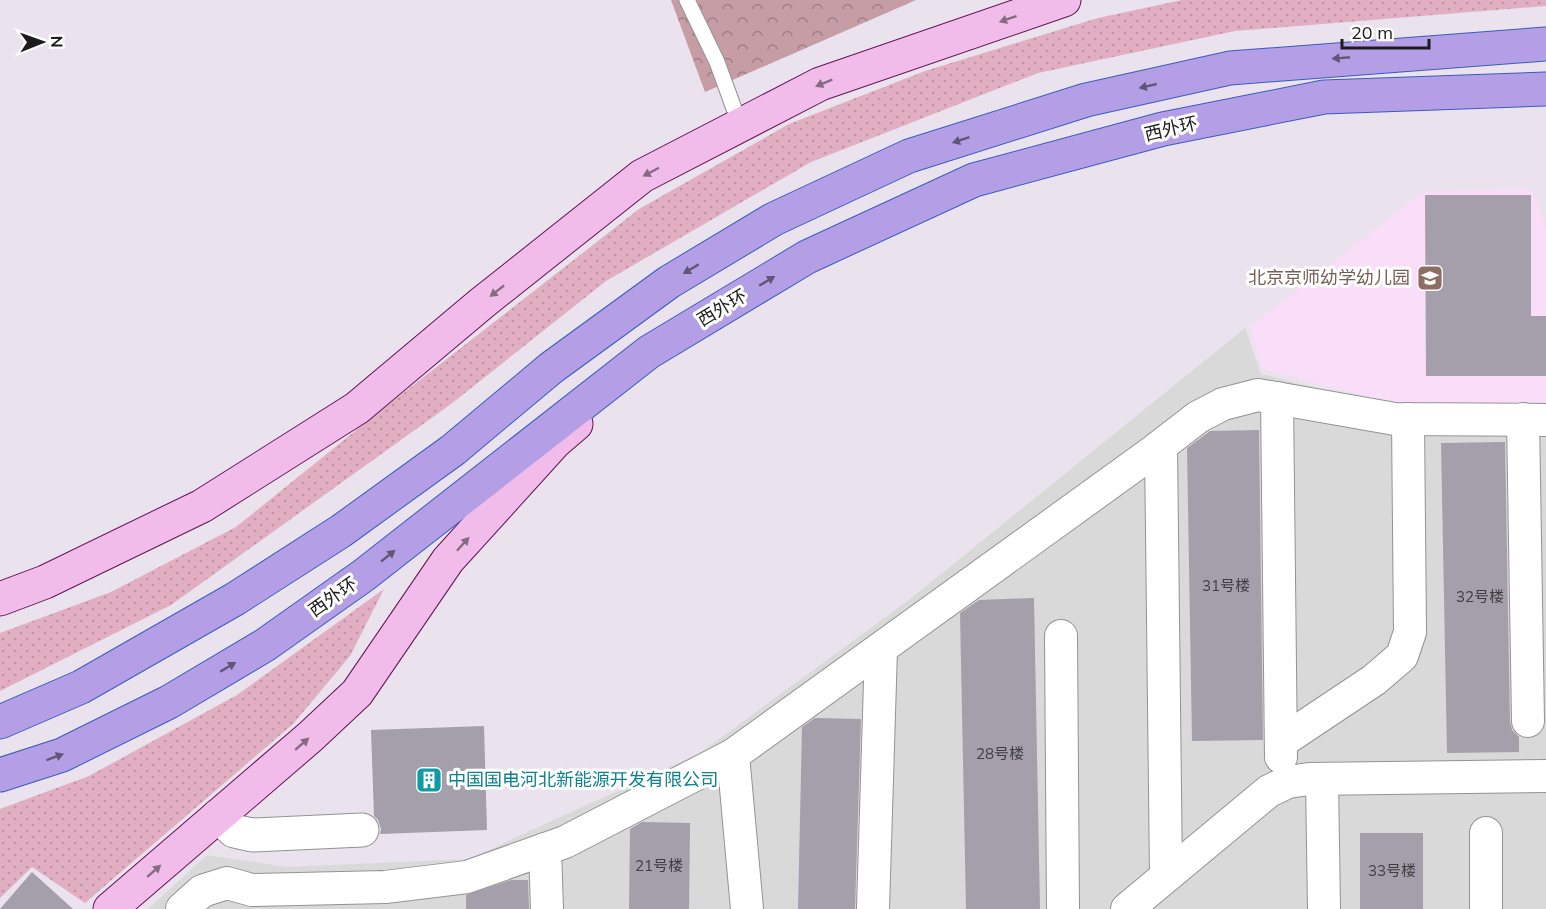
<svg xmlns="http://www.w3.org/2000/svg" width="1546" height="909" viewBox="0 0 1546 909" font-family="Mulish,'Noto Sans SC',sans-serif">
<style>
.residential{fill:#d9d9da}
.education{fill:#faddf8}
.grass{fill:url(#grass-dots)}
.forest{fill:url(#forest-crowns)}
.building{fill:#a49faa}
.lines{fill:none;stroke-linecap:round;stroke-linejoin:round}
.service-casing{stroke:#939393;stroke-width:17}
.minor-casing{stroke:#939393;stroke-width:34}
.tertiary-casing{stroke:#939393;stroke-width:35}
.secondary-casing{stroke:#641154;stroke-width:35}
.trunk-casing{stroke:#385cc1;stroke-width:35}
.service{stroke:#fff;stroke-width:15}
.minor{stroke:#fff;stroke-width:32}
.tertiary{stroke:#fff;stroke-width:33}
.secondary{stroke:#f1bcea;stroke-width:33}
.trunk{stroke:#b49fe6;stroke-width:33}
.oneway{fill:#866c83}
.oneway2{fill:#605777}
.labels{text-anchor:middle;stroke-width:6;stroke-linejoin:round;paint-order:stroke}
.number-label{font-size:15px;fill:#3e3d40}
.street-label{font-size:18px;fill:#1c1c1c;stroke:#fff}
.education-label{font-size:18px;fill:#785e54;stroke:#fff;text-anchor:end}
.culture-label{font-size:18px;fill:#0d838f;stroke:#fff;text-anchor:start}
</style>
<defs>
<pattern id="grass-dots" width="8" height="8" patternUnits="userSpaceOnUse" patternTransform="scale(1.5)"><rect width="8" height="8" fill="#e1aec2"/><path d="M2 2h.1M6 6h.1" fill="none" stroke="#c095a6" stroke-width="1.8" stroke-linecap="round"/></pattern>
<pattern id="forest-crowns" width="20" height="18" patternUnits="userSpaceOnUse" patternTransform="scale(1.5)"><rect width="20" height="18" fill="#c69ca5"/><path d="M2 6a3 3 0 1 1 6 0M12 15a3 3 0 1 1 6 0" fill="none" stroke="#a07e86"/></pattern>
</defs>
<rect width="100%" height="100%" fill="#eae2ec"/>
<!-- residential -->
<path class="residential" d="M 1245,328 L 1261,374 L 1387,406 L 1546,410 L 1546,909 L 148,909 L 207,855 L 287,867 L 469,859 L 700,753 L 909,600 Z"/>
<!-- education -->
<path class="education" d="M 1532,189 L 1546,228 L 1546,406 L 1387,402 L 1262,369 L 1250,327 L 1425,191 Z"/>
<!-- grass -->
<g class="grass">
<path d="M 1182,0 L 1546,0 L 1546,6 L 1235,31 L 1038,73 L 811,162 L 606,281 L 451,404 L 171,605 L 0,691 L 0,633 L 111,592 L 236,527 L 375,415 L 639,209 L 789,124 L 925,71 L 1098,18 Z"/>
<path d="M 384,589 L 350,656 L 293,724 L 85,903 L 32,867 L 0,898 L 0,809 L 89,776 L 237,695 Z"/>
</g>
<!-- forest -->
<path class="forest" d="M 671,0 L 916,0 L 705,92 Z"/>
<!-- building -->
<g class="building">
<path d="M 1425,195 L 1531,195 L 1531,316 L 1546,316 L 1546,376 L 1426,376 Z"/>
<path d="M 1259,430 L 1263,740 L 1192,741 L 1187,448 L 1210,431 Z"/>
<path d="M 1505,442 L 1510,721 L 1512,730 L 1519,737 L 1519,752 L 1447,753 L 1441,443 Z"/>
<path d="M 1034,598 L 1040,909 L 966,909 L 960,613 L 979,600 Z"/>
<path d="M 815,718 L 861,719 L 855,909 L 798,909 L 802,727 Z"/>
<path d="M 484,726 L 487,830 L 380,834 L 381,829 L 378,820 L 374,816 L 371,730 Z"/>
<path d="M 642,822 L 690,823 L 689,909 L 629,909 L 630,829 Z"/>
<rect x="1360" y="833" width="63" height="76"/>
<path d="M 32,872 L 73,909 L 0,909 Z"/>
<path d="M 511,880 L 528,880 L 529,909 L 466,909 L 466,895 Z"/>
</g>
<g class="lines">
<defs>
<path id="service" d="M 687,0 L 717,62 L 740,125"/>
<g id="minor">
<path d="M 1277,398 L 1281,757"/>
<path d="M 1523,419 L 1528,721"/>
<path d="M 1161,446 L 1166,876"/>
<path d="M 1061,636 L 1063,909"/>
<path d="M 1281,742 L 1374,680 L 1402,656 L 1410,632 L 1408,419"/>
<path d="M 733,755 L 1154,451 L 1198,417 L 1223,404 L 1258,395 L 1395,419 L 1546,420"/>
<path d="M 1322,779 L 1324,909"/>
<path d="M 1486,833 L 1486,909"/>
<path d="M 545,849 L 547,909"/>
<path d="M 182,909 L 202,891 L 227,883 L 252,890 L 385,887 L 467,877 L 565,842 L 733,755 L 747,909"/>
<path d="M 873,909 L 881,649"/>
<path d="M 1127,909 L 1269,791 L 1288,782 L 1309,779 L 1546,776"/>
</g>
<path id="tertiary" d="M 218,816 L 234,831 L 252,835 L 362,830"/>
<g id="secondary">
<path d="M 0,599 L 45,582 L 202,506 L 357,408 L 482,303 L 642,176 L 820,84 L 1064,0"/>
<path d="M 110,909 L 310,737 L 357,693 L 448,560 L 555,442 L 576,424"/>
</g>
<g id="trunk">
<path d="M 0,722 L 81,687 L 235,599 L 341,531 L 453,450 L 551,368 L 669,282 L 774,219 L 909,156 L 1086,100 L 1230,68 L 1546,44"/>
<path d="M 0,775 L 62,755 L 169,702 L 265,645 L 364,575 L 649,352 L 807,257 L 974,180 L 1163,129 L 1324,97 L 1546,89"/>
</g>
</defs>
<!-- service casing -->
<use href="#service" class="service-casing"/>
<!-- minor casing -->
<use href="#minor" class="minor-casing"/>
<!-- tertiary casing -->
<use href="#tertiary" class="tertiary-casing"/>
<!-- secondary casing -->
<use href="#secondary" class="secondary-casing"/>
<!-- trunk casing -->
<use href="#trunk" class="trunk-casing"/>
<!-- service -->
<use href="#service" class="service"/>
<!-- minor -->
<use href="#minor" class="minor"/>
<!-- tertiary -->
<use href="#tertiary" class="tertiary"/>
<!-- secondary -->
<use href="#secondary" class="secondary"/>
<!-- trunk -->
<use href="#trunk" class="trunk"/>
</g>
<!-- one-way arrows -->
<defs><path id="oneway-solid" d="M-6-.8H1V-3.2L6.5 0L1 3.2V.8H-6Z" transform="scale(1.5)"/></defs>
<g class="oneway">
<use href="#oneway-solid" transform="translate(1008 19) rotate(161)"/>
<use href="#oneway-solid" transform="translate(824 83) rotate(158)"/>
<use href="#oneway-solid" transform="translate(651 172) rotate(152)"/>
<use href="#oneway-solid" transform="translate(497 291) rotate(142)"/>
<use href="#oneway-solid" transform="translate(463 544) rotate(-48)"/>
<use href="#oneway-solid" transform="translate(302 744) rotate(-41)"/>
<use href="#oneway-solid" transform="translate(154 871) rotate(-41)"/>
</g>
<g class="oneway2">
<use href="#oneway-solid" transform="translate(1341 58) rotate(175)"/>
<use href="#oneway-solid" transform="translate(1148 86) rotate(167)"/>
<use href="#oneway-solid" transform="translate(961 140) rotate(162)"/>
<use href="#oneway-solid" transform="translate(691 269) rotate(149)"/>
<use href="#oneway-solid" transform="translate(767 281) rotate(-31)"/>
<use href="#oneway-solid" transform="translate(388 556) rotate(-39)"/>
<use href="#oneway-solid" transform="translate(228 667) rotate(-31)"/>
<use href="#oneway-solid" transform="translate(55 757) rotate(-20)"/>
</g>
<!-- icons -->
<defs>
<symbol id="school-square" viewBox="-11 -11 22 22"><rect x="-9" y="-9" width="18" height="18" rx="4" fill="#8d6e63" stroke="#fff"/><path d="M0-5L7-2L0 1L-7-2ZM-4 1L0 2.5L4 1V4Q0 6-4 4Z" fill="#fff"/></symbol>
<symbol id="building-square" viewBox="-11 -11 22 22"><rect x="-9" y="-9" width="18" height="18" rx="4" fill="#0f9aa8" stroke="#fff"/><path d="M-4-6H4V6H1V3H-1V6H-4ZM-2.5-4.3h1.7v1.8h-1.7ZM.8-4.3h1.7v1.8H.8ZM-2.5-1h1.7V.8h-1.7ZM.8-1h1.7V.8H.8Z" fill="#fff"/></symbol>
</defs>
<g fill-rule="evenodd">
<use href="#school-square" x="1415" y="263" width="30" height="30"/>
<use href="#building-square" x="414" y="765" width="30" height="30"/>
</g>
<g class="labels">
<!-- number labels -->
<g class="number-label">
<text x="1226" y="591">31号楼</text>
<text x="1480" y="602">32号楼</text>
<text x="1000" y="759">28号楼</text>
<text x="659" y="871">21号楼</text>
<text x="1392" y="876">33号楼</text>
</g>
<!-- street labels -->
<g class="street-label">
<text transform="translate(1171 129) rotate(-13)" y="6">西外环</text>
<text transform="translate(722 308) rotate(-31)" y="6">西外环</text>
<text transform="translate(333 597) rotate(-35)" y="6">西外环</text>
</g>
<!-- education labels -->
<g class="education-label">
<text x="1410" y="284">北京京师幼学幼儿园</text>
</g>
<!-- culture labels -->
<g class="culture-label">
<text x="448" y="786">中国国电河北新能源开发有限公司</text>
</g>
</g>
<!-- north arrow -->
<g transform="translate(42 42) rotate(89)" stroke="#ffffff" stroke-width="4.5" paint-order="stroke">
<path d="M0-4.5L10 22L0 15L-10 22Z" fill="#1c1c1c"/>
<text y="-9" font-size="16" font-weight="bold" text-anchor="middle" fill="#1c1c1c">N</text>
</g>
<!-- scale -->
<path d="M1342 39v9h87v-9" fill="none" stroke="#1c1c1c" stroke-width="3"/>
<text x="1351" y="39" font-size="18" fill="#1c1c1c" stroke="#ffffff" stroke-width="4.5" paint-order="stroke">20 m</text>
</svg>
